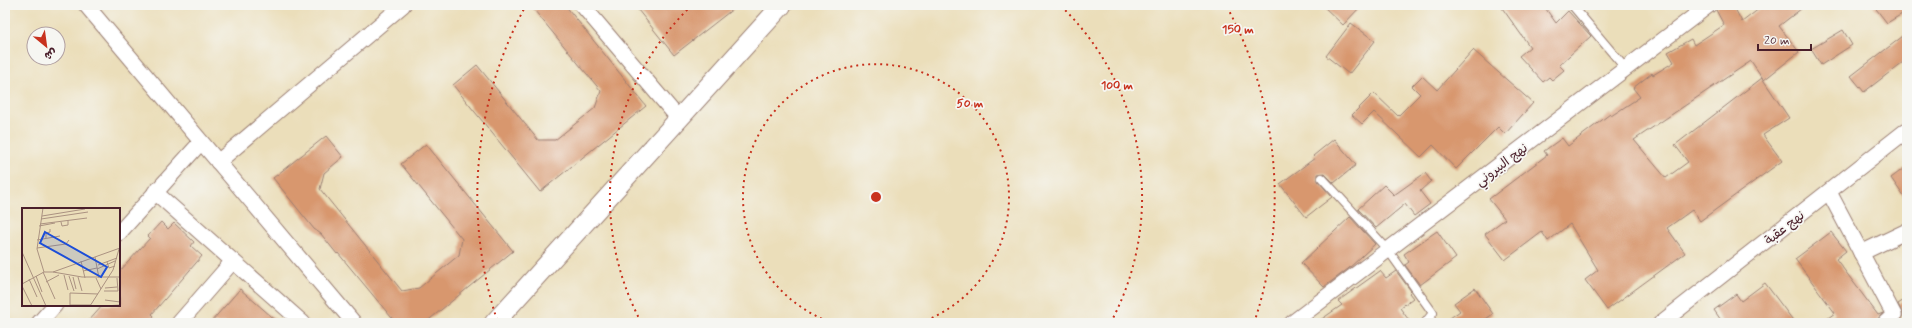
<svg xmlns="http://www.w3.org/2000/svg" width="1912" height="328" viewBox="0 0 1912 328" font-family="Mynerve,'Playpen Sans Arabic',sans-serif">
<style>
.building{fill:#d8976e}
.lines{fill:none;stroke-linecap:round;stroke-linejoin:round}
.service-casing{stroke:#9a7e72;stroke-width:10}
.minor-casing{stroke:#9a7e72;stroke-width:17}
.tertiary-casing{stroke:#9a7e72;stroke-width:21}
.service{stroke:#fff;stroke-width:8}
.minor{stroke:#fff;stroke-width:15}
.tertiary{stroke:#fff;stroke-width:19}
.ring{fill:none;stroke:#c8321e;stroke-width:2;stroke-dasharray:2 4}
.labels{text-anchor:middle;stroke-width:3.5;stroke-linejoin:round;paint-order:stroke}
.street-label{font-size:13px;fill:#4a1f2b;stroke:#f6f6f2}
.inset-road{fill:none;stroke:#ab9281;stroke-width:1}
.view{fill:#1d4ed8;fill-opacity:0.15;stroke:#1d4ed8;stroke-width:2}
.inset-edge{fill:none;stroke:#4a1f2b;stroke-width:2}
.centre{fill:#c8321e;stroke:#f6f6f2;stroke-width:2}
.ring-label{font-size:12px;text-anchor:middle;font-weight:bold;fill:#c8321e;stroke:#f6f6f2;stroke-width:3.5;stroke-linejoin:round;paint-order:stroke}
</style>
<rect width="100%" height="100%" fill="#f6f6f2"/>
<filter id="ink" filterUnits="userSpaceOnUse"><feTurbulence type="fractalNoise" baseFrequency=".025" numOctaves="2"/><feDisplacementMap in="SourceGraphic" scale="8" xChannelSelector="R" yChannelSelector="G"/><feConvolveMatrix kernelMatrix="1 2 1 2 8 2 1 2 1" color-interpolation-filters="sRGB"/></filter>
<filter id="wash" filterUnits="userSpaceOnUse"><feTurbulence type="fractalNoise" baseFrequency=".012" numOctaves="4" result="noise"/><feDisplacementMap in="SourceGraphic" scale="16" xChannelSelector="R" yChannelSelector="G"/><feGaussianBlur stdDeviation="0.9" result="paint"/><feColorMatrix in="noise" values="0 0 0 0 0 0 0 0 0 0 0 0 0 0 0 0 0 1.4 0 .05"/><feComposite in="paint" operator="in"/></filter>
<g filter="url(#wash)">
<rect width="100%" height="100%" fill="#ebdeba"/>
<g id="blocks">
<!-- building -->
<g class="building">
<path d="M 530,5 L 565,5 L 646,106 L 540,192 L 453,85 L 477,65 L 538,140 L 555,140 L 595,108 L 601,91 Z"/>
<path d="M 634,5 L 738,5 L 674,55 Z"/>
<path d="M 1322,5 L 1362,5 L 1343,25 Z"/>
<path d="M 1500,5 L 1543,5 L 1556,23 L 1568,11 L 1591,36 L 1559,65 L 1564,70 L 1552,80 L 1549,77 L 1543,82 L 1519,56 L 1530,47 Z"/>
<path d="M 1718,5 L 1733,5 L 1742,22 L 1764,5 L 1806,5 L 1779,26 L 1799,52 L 1764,80 L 1751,61 L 1634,140 L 1666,178 L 1688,162 L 1675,145 L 1762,78 L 1789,118 L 1763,135 L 1782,161 L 1700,221 L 1692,210 L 1667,228 L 1685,253 L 1607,310 L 1585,280 L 1598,270 L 1570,224 L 1548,241 L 1542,232 L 1505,260 L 1485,234 L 1505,219 L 1489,199 L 1547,155 L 1544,151 L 1562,138 L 1568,146 L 1610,114 L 1611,116 L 1640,97 L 1633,88 L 1652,73 L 1653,75 L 1674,62 L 1668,52 L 1691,39 L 1694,45 L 1724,25 L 1716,10 Z"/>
<path d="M 1873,5 L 1907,5 L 1907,11 L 1887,23 Z"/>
<path d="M 1351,23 L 1375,41 L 1349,74 L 1326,56 Z"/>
<path d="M 1843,30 L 1852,45 L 1821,65 L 1811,49 Z"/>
<path d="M 1907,33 L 1907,59 L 1864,92 L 1851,76 Z"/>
<path d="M 1473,50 L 1533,103 L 1505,134 L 1498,127 L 1456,169 L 1433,145 L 1421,157 L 1374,112 L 1362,124 L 1352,115 L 1374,93 L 1398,116 L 1420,94 L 1412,86 L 1422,76 L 1437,90 Z"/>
<path d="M 326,136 L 343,157 L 324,173 L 320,189 L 402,291 L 419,288 L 459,255 L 462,239 L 401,164 L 426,144 L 513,251 L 425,323 L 396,323 L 338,253 L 337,254 L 321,234 L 314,229 L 273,178 Z"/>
<path d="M 1334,139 L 1356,165 L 1334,183 L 1324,173 L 1318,174 L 1318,181 L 1332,197 L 1306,217 L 1280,184 L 1315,158 L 1313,156 Z"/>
<path d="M 1907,166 L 1907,201 L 1891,178 Z"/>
<path d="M 1425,173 L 1431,181 L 1420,191 L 1430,204 L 1414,216 L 1405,204 L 1376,228 L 1358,209 L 1384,185 L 1394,195 Z"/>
<path d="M 1350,217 L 1375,244 L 1348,269 L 1324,287 L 1301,263 Z"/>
<path d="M 161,222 L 168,229 L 174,223 L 194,242 L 191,246 L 202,256 L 152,314 L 154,316 L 148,323 L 87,323 L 103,305 L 119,305 L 119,272 L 150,238 L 148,236 Z"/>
<path d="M 1437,231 L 1456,258 L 1420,285 L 1405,265 L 1409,262 L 1404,254 Z"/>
<path d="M 1831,232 L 1846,251 L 1836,259 L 1878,315 L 1883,313 L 1877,320 L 1876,323 L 1821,323 L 1835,313 L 1795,259 Z"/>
<path d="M 1380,271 L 1386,278 L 1396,271 L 1411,291 L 1409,293 L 1413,298 L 1400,308 L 1411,323 L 1316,323 L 1342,305 L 1338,301 Z"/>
<path d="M 1765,283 L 1795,323 L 1723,323 L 1714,310 L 1736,294 L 1741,301 Z"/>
<path d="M 1475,288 L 1493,314 L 1480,323 L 1443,323 L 1460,311 L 1454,303 Z"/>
<path d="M 240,289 L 279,323 L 210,323 Z"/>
<path d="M 1907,298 L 1907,323 L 1899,323 L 1903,315 L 1898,304 Z"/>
</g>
</g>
</g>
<g filter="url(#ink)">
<use href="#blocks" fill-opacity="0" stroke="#9a7e72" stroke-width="1"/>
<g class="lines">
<defs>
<g id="service">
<path d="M 1572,5 L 1626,69"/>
<path d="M 1322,178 L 1388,250 L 1433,313 L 1425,323"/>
</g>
<g id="minor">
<path d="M 86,5 L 354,323"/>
<path d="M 582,5 L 679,119"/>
<path d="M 218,162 L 403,5"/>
<path d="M 155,192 L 303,323"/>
<path d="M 1829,192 L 1894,315 L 1885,323"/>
<path d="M 119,233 L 201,142"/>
<path d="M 1861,253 L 1907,231"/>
<path d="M 39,323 L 55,305"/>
<path d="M 179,323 L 233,261"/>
<path d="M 1292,323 L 1709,5"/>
<path d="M 1661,323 L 1907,130"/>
</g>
<path id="tertiary" d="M 494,323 L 782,5"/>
</defs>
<!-- service casing -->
<use href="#service" class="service-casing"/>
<!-- minor casing -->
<use href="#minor" class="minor-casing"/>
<!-- tertiary casing -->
<use href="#tertiary" class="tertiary-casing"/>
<!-- service -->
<use href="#service" class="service"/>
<!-- minor -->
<use href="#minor" class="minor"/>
<!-- tertiary -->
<use href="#tertiary" class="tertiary"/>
</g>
</g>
<!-- distance rings -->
<g class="ring">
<path d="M833 323A133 133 0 1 1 919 323"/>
<path d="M641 322A266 266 0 0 1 691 6M1061 6A266 266 0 0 1 1111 322"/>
<path d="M497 320A399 399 0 0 1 525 7M1227 7A399 399 0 0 1 1255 320"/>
</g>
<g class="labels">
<!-- street labels -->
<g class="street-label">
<text transform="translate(1501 164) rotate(-37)" y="5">نهج البيروني</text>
<text transform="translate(1784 227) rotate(-38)" y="5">نهج عقبة</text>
</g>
</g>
<!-- overview -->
<g transform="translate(22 208)">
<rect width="98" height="98" fill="#ebdeba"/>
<path class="inset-road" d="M 21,0 L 15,41 L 22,64M 20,8 L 63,1M 19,11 L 66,4M 39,14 L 40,18 L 46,17 L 46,12M 18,16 L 65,10M 17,18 L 33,15M 24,30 L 24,25 L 28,24 L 28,21M 15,32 L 38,28M 15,40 L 44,36 L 47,32M 0,44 L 24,98M 73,49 L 77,70M 59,53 L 63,70M 85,54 L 87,60 L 93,58M 76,57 L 95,50M 75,61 L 93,53M 61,63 L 75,60M 21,64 L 33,91M 31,64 L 60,69 L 98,69M 42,67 L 46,82M 14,68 L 20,84M 47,68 L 52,83M 51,69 L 54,81M 56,69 L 60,83M 74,70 L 79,81M 7,71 L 15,89M 24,74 L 37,67M 0,76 L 22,64 L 31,64 L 98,40M 0,78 L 10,98M 83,80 L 95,79M 82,83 L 96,83 L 95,70M 83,92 L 98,94M 69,97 L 48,97 L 48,85 L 76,86M 68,98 L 91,62 L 97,41M 82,98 L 98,97"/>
<path class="view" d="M 23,24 L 85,59 L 79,69 L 18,35 Z"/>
<rect width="98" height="98" class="inset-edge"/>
</g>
<circle cx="876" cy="197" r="6" class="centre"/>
<g class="ring-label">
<text x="1238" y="33">150 m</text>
<text x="1117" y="89">100 m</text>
<text x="970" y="107">50 m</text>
</g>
<!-- margin -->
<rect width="1912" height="328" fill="none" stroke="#f6f6f2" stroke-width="20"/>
<!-- north arrow -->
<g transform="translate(46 46) rotate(151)"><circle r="19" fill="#f6f6f2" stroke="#b1a0a2"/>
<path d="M0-3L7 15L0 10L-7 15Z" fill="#c8321e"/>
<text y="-6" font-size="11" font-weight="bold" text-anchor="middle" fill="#4a1f2b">ش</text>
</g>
<!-- scale -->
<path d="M1758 44v6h53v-6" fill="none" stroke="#4a1f2b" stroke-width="2"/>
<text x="1764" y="44" font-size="12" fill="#4a1f2b" stroke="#f6f6f2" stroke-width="3" paint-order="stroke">20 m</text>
</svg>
